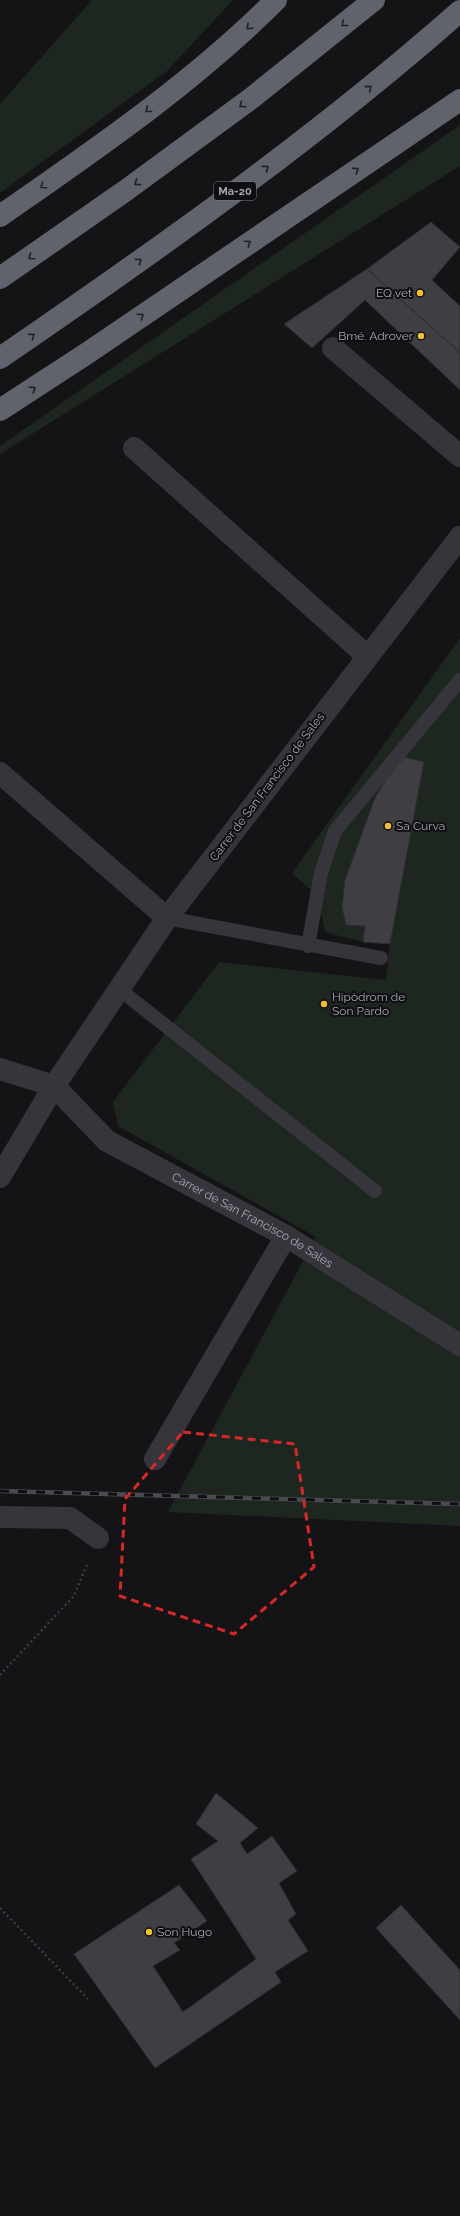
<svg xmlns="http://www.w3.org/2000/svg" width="460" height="2216" viewBox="0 0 460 2216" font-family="Raleway,sans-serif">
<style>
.green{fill:#1e2620}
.building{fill:#3e3e43;stroke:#2e2e32}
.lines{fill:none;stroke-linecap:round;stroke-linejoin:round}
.path{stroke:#3b3c42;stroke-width:2.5;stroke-dasharray:2 3;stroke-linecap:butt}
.lane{stroke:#35353b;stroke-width:14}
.street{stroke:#35353b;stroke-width:22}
.highway{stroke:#61636c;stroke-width:22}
.rail-casing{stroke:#4a4b52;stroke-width:4.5}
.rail{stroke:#0f0f11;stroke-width:3;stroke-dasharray:9;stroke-linecap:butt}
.oneway{stroke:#1f2023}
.marked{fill:none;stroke:#d62828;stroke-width:3;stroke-dasharray:8 5;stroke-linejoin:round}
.poi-dot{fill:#f2bf30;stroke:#0f0f11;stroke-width:1.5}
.labels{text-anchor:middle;stroke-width:4;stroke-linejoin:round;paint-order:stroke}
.shield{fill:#0f0f11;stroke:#797b84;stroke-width:1}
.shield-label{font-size:11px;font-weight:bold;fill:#a6a9b6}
.poi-label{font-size:12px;fill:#a6a9b6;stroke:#0f0f11;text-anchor:start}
.street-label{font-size:12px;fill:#a6a9b6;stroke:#0f0f11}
</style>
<rect width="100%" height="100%" fill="#141416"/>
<!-- green -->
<g class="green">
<path d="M 92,0 L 233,0 L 167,71 L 0,193 L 0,104 Z"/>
<path d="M 460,125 L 460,166 L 0,454 L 0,446 Z"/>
<path d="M 460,638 L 460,1526 L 168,1512 L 316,1237 L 118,1126 L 113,1102 L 219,962 L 386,980 L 390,944 L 363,942 L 325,932 L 317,890 L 311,890 L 292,873 Z"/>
</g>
<!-- building -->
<g class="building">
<path d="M 431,222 L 460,247 L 432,280 L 460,306 L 460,353 L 367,269 Z"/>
<path d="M 367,269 L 460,353 L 460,390 L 365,300 L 312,348 L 284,324 Z"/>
<path d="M 400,756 L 424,762 L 390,944 L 363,942 L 365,926 L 346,925 L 342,907 L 345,880 L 375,798 Z"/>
<path d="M 216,1793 L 258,1828 L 240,1843 L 247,1854 L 272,1836 L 297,1871 L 279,1883 L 296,1914 L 288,1920 L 308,1951 L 275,1972 L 281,1982 L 155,2068 L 74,1954 L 179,1885 L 207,1921 L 174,1943 L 180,1950 L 153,1966 L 183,2012 L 256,1959 L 191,1859 L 218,1841 L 196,1824 Z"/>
<path d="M 401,1905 L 460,1970 L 460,2020 L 376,1928 Z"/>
</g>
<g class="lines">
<!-- path -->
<g class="path">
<path d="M 0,1675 L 74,1596 L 88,1562"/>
<path d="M 0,1908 L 88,1999"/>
</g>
<!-- lane -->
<g class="lane">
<path d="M 167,918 L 381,958"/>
<path d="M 308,946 L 321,873 L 335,831 L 460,680"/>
<path d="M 119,989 L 375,1191"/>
</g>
<!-- street -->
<g class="street">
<path d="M 333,348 L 460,456"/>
<path d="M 134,448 L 367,656"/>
<path id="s1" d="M 460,537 L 167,918 L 54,1086 L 107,1141 L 286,1236 L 460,1345"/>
<path d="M 0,773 L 167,918"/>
<path d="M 0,1069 L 54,1086 L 0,1177"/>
<path d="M 155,1459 L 286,1236"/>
<path d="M 0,1517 L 70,1518 L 98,1538"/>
</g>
<!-- highway -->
<g class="highway">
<path d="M 0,216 C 96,149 193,83 276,0"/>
<path d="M 0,278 L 125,191 L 253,97 L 374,0"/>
<path d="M 0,358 C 159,249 316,138 460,11"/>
<path d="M 0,410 L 86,354 L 460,100"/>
</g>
<defs>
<path id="rail" d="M 0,1491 L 460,1504"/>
</defs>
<!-- rail casing -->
<use href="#rail" class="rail-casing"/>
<!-- rail -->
<use href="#rail" class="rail"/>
</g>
<!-- one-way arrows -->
<defs><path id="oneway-chevron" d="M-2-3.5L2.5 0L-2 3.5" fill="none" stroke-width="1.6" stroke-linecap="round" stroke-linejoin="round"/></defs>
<g class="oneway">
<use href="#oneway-chevron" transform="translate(344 24) rotate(141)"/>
<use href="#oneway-chevron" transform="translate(249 27) rotate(137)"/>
<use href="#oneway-chevron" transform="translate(369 88) rotate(-40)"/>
<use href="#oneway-chevron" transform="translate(242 105) rotate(144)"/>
<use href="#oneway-chevron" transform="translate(148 110) rotate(142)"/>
<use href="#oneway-chevron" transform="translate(266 168) rotate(-37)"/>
<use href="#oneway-chevron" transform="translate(356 170) rotate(-34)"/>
<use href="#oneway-chevron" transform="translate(137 183) rotate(144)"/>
<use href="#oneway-chevron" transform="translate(43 186) rotate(145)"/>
<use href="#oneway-chevron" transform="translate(248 243) rotate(-34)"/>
<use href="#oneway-chevron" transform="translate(31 257) rotate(145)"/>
<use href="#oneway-chevron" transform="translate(139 261) rotate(-36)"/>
<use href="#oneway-chevron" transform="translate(141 316) rotate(-35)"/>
<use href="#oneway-chevron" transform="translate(32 336) rotate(-34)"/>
<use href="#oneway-chevron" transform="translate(33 389) rotate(-33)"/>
</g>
<!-- marked area -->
<path class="marked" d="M 183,1432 L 295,1444 L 314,1567 L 234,1634 L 120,1596 L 125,1499 Z"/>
<!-- markers -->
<g class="poi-dot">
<circle cx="420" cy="293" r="4"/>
<circle cx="421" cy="336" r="4"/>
<circle cx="388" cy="826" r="4"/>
<circle cx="324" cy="1004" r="4"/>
<circle cx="149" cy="1932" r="4"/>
</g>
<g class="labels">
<!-- shield labels -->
<rect class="shield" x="214" y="182" width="42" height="18" rx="3"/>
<g class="shield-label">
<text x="235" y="195">Ma-20</text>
</g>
<!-- poi labels -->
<g class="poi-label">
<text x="412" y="297" text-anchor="end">EQ vet</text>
<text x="413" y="340" text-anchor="end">Bmé. Adrover</text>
<text x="396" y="830">Sa Curva</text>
<text x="332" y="1001">Hipòdrom de<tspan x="332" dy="14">Son Pardo</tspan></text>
<text x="157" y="1936">Son Hugo</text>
</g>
<!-- street labels -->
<g class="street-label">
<text transform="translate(267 787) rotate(-53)" y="4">Carrer de San Francisco de Sales</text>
<text dy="4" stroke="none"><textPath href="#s1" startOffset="925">Carrer de San Francisco de Sales</textPath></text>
</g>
</g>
</svg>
